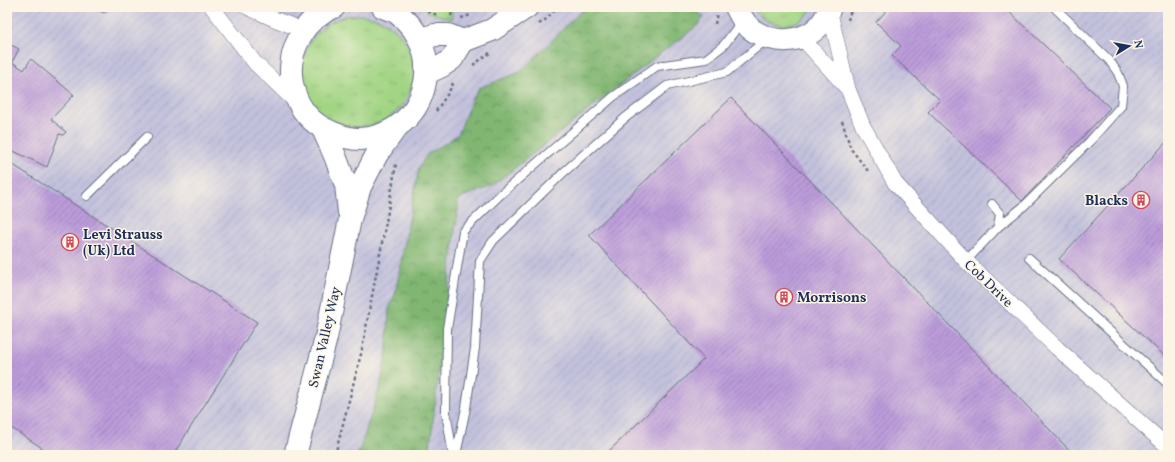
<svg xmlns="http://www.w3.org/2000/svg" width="1175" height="462" viewBox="0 0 1175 462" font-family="Vollkorn,serif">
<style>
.industrial{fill:url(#industrial-furrows)}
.grass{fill:url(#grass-tufts);stroke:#5e8270}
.forest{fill:url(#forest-crowns);stroke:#4e7268}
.building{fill:url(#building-hatch)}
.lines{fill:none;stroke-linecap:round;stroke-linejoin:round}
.lane-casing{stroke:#656f83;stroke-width:10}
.street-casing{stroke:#656f83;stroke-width:16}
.secondary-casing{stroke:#656f83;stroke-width:24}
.path{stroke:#656f83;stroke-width:2.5;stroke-dasharray:3 3;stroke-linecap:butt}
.lane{stroke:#fff;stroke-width:8}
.street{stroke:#fff;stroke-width:15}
.secondary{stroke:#fff;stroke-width:22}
.labels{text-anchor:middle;stroke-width:3;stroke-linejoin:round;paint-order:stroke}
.poi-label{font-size:14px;font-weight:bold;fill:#1b2f5e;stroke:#fcf5e5;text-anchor:start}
.street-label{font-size:14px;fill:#1b2f5e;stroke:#fcf5e5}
</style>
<defs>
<pattern id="industrial-furrows" width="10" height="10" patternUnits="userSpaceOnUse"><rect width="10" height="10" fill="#c2c1dc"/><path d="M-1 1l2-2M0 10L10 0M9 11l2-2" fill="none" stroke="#a6a6bf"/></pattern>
<pattern id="grass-tufts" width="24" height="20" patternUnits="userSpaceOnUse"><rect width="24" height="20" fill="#a1d483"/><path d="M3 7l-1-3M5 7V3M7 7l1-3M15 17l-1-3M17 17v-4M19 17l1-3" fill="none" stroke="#8ab674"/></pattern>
<pattern id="forest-crowns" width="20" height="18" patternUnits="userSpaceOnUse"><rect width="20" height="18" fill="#80b671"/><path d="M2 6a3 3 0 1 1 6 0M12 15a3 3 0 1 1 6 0" fill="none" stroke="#689460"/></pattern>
<pattern id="building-hatch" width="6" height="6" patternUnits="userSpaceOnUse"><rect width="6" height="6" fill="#bc9cda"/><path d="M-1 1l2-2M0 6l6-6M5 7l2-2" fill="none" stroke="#9880b4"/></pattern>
</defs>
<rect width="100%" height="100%" fill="#fcf5e5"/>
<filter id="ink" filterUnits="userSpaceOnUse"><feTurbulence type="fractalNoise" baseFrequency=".025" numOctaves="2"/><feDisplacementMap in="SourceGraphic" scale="8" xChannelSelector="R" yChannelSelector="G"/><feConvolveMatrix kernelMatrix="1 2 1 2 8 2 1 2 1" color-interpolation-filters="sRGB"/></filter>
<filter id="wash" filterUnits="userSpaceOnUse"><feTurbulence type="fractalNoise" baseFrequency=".012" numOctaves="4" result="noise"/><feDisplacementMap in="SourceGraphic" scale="16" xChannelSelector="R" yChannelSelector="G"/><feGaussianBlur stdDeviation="0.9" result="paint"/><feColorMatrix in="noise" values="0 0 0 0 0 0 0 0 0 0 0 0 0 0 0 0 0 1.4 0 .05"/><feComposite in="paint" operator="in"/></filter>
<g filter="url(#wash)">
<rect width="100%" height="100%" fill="#eee7c9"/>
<!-- industrial -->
<rect class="industrial" x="7" y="7" width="1161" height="448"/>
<!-- grass -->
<g class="grass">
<path d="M 424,7 L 453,7 L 451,19 L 428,12 Z"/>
<path d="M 753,7 L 813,7 C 800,31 766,30 753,7 Z"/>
<circle cx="358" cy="71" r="56"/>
</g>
<!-- forest -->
<path class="forest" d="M 589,7 L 691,7 L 704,17 L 697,26 L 653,59 L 492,186 L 459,198 L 429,455 L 358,455 L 380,387 L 387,351 L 389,308 L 395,295 L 419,167 L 428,154 L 458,135 L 471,101 L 479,88 L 520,72 L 550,43 L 579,13 Z"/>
<g id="blocks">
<!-- building -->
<g class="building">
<path d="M 890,7 L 1004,7 L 1110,108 L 1022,201 L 928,112 L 940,100 L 892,56 L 901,46 L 876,22 Z"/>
<path d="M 7,43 L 19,49 L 12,62 L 24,70 L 31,59 L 74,95 L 51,119 L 66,132 L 63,135 L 59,134 L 47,167 L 7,148 Z"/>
<path d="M 731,98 L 1074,455 L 605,455 L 704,359 L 589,235 Z"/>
<path d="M 1168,140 L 1168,359 L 1059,259 Z"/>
<path d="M 7,161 L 257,322 L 173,455 L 53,455 L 7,425 Z"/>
</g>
</g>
</g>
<g filter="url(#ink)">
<use href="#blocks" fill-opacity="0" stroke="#656f83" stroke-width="1"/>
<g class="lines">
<defs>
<g id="lane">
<path d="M 102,7 L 104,8"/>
<path d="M 87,196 L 147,137"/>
<path d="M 998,227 L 1024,206 L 1090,141 L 1121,106 L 1123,86 L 1118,73 L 1109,60 L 1054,7"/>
<path d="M 1029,258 L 1168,384"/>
<path d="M 966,261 L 998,227 L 1000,214 L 992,204"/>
<path d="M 453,455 L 446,412 L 447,329 L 463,231 L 501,194 L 613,97 L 657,66 L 706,59 L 724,45 L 742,21"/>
<path d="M 456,455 L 466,408 L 475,348 L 480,261 L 493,241 L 564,172 L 625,118 L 667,86 L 727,72 L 767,39"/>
</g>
<g id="street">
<path d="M 212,7 L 255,63 L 296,102"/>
<path d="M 247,7 L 274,19 L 303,30"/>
<path d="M 829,9 L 848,89 L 863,126 L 895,183 L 966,261 L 1057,348 L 1168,447"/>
<path d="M 802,38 L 847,88"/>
</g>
<g id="secondary">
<path d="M 334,7 C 327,9 322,14 316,18 C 308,23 303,30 299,39 C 281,73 294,117 331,132 C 340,136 351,139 360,139 C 427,135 450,52 397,13 C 393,10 387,9 383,7"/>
<path d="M 736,7 C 741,16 745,26 754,31 C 782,49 820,40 830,7"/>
<path d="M 420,39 L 435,35 L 448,35 L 463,41"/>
<path d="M 427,73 L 442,66 L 452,59 L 463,41 L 492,30 L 527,7"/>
<path d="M 323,129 L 335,156 L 346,185 L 349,212"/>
<path d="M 295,455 L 326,338 L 350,219 L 360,187 L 377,154 L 396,128"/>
</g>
</defs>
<!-- lane casing -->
<use href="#lane" class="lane-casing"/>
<!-- street casing -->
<use href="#street" class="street-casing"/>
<!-- secondary casing -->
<use href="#secondary" class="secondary-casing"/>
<!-- path -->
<g class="path">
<path d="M 424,7 L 428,12 L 438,15"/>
<path d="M 451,16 L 453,7"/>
<path d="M 461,18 L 471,15"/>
<path d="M 848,20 L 852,7"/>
<path d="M 539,24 L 544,21 L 558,7"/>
<path d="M 715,24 L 717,13"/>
<path d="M 473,65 L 490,53"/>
<path d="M 436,111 L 449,92 L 453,83"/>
<path d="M 842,121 L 851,149 L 868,171"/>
<path d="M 335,455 L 361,354 L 387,217 L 396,164"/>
</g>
<!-- lane -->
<use href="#lane" class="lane"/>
<!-- street -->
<use href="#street" class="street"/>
<!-- secondary -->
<use href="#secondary" class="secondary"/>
</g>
</g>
<!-- icons -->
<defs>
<symbol id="building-ring" viewBox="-11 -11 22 22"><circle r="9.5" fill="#fcf5e5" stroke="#d1495b" stroke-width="1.5"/><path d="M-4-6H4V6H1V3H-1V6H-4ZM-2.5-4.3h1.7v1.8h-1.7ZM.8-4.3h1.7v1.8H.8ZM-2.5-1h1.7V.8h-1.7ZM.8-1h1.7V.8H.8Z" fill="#d1495b"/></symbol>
</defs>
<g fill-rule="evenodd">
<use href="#building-ring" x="1131" y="190" width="20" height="20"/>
<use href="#building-ring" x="60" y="232" width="20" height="20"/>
<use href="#building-ring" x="774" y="287" width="20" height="20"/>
</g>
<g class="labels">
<!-- poi labels -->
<g class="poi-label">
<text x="1128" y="205" text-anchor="end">Blacks</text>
<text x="83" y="239">Levi Strauss<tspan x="83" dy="16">(Uk) Ltd</tspan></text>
<text x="797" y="302">Morrisons</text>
</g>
<!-- street labels -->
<g class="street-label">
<text transform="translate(989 283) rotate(44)" y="5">Cob Drive</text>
<text transform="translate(324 337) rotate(-77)" y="5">Swan Valley Way</text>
</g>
</g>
<!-- margin -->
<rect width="1175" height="462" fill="none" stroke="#fcf5e5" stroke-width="24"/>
<!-- north arrow -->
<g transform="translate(1129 46) rotate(79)" stroke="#fcf5e5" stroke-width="3" paint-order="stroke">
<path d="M0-3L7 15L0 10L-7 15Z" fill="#1b2f5e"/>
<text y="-6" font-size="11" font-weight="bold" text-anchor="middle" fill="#1b2f5e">N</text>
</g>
</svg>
